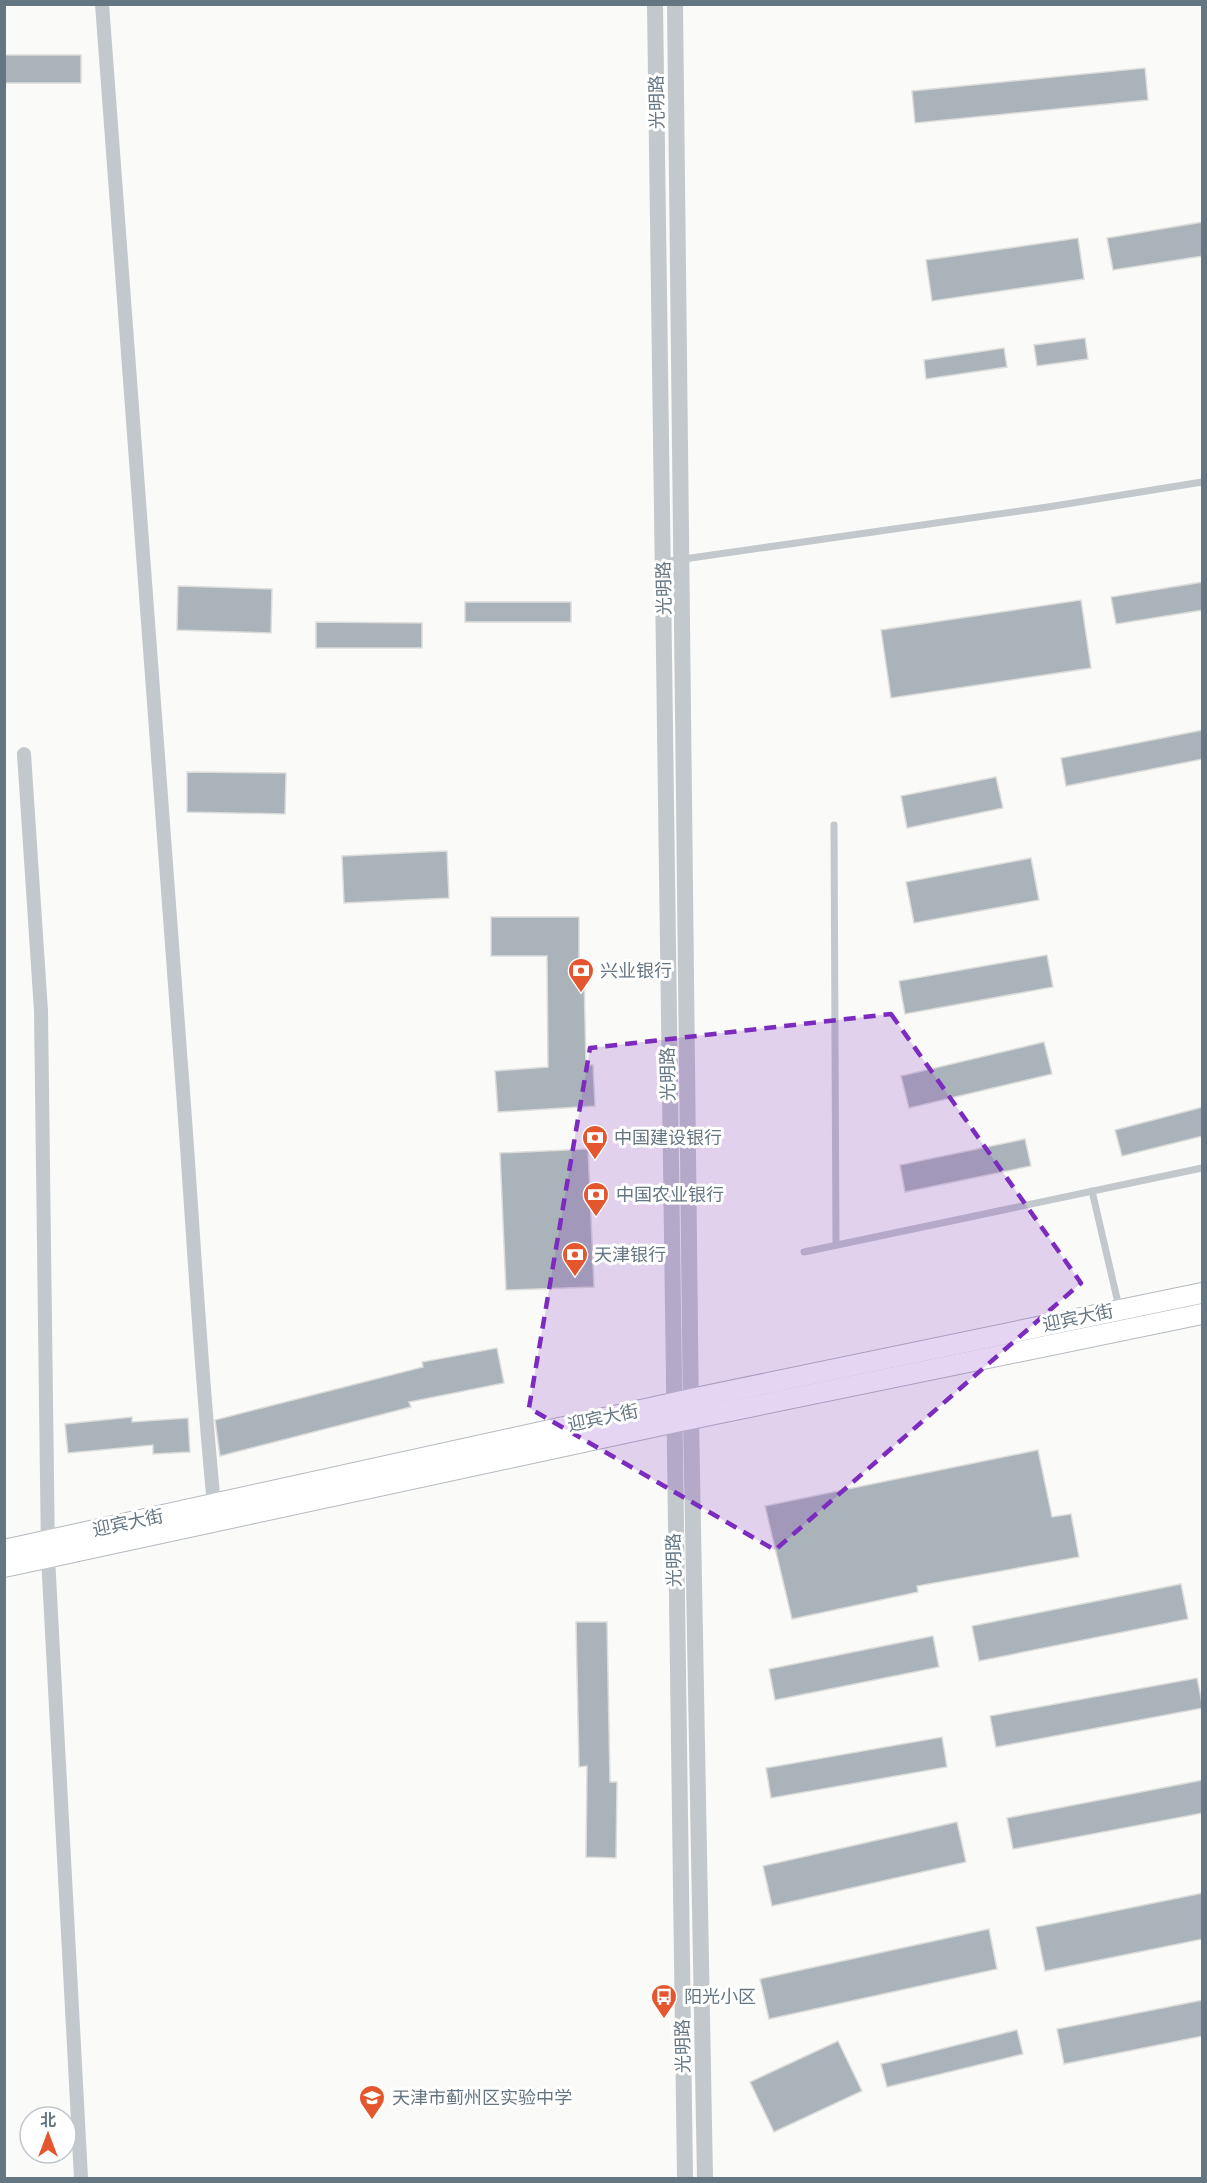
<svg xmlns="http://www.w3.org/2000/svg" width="1207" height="2183" viewBox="0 0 1207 2183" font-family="Jost,'Noto Sans SC',sans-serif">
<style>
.building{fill:#aab3b9;stroke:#dcdcda;stroke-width:1.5}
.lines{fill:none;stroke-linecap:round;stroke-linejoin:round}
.secondary-casing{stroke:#b3babf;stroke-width:22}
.service{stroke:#c3c8cc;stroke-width:7}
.minor{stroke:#c3c8cc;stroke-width:14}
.tertiary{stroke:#c3c8cc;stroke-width:16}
.secondary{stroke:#fff;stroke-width:20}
.marked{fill:#7b2cbf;fill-opacity:0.2;stroke:#7b2cbf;stroke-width:4.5;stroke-dasharray:12 8;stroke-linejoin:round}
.labels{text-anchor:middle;stroke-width:6;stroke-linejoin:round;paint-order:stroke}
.street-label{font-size:18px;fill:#657683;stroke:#fff}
.poi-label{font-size:18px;fill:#657683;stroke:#fff;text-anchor:start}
</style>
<rect width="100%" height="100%" fill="#fafaf8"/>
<!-- building -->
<g class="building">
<rect x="4" y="55" width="77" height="28"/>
<path d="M 1145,68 L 1148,100 L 915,123 L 912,91 Z"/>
<path d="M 1203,222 L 1203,256 L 1113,270 L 1107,238 Z"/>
<path d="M 1078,238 L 1084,279 L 932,301 L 926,260 Z"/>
<path d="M 1085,338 L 1088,359 L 1037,366 L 1034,345 Z"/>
<path d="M 1004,348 L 1007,367 L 926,379 L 924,360 Z"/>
<path d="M 1203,582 L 1203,610 L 1116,624 L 1111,597 Z"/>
<path d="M 178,586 L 272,589 L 271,633 L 177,630 Z"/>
<path d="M 1081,600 L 1091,668 L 891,698 L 881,630 Z"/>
<rect x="465" y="602" width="106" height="20"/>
<path d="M 316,622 L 422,623 L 422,648 L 316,648 Z"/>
<path d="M 1203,730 L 1203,759 L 1066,786 L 1061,758 Z"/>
<path d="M 187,772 L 286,773 L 285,814 L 187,812 Z"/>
<path d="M 996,777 L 1003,808 L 907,828 L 901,796 Z"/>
<path d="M 447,851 L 449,898 L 344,903 L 342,856 Z"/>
<path d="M 1031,858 L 1039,900 L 914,923 L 906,882 Z"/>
<path d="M 491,917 L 579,917 L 579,974 L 584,974 L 586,1065 L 593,1065 L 595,1106 L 498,1112 L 495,1071 L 548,1067 L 547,956 L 491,956 Z"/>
<path d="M 1047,955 L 1053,987 L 905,1014 L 899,981 Z"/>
<path d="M 1044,1042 L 1052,1074 L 909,1108 L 901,1076 Z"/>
<path d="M 1203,1107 L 1203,1136 L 1122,1156 L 1115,1130 Z"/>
<path d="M 1025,1139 L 1031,1166 L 905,1192 L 900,1165 Z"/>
<path d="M 588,1149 L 594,1287 L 506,1290 L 500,1153 Z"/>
<path d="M 497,1348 L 504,1383 L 409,1402 L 411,1407 L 220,1456 L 215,1420 L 423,1367 L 422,1362 Z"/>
<path d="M 132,1417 L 132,1422 L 188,1418 L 190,1452 L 153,1454 L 153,1445 L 68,1453 L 65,1424 Z"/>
<path d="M 1038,1450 L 1052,1517 L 1071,1514 L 1079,1557 L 917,1586 L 918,1592 L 792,1619 L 765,1506 Z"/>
<path d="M 1181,1584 L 1188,1619 L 979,1661 L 972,1626 Z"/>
<path d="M 576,1622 L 607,1622 L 610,1782 L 617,1782 L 616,1858 L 586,1857 L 587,1766 L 579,1767 Z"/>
<path d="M 933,1636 L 939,1667 L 775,1700 L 769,1669 Z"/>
<path d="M 1197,1678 L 1203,1708 L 996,1747 L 990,1716 Z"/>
<path d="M 942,1737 L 947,1767 L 771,1798 L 766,1768 Z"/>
<path d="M 1203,1780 L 1203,1813 L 1013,1849 L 1007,1818 Z"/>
<path d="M 957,1822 L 966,1862 L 772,1906 L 763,1866 Z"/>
<path d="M 1203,1893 L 1203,1939 L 1045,1971 L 1036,1927 Z"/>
<path d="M 989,1929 L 997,1969 L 769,2019 L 760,1979 Z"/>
<path d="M 1203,2000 L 1203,2036 L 1064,2064 L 1057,2029 Z"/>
<path d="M 1017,2030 L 1023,2054 L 887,2087 L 881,2064 Z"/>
<path d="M 838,2041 L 862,2091 L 774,2132 L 750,2082 Z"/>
</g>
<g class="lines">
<defs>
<g id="secondary">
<path d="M 4,1550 L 691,1399 L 1202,1293"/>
<path d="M 4,1567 L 676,1422 L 1202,1314"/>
</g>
</defs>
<!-- secondary casing -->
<use href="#secondary" class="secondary-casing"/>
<!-- service -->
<g class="service">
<path d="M 663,562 L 1048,507 L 1202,482"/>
<path d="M 834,825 L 836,1245"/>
<path d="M 1092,1191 L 1119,1307"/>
<path d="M 804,1252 L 1202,1168"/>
</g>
<!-- minor -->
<g class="minor">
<path d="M 102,4 C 125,354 153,703 180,1052 C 192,1203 199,1354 214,1504"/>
<path d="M 24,754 L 41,1011 L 48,1557 L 81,2178"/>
</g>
<!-- tertiary -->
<g class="tertiary">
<path d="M 655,4 L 685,2178"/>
<path d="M 675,4 L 691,1419 L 705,2178"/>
</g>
<!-- secondary -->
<use href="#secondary" class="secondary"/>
</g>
<!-- marked area -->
<path class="marked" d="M 891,1014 L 1081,1283 L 775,1550 L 529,1408 L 590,1048 Z"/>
<!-- icons -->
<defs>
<symbol id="bank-pin" viewBox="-11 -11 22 30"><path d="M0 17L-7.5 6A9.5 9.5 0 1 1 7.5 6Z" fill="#e4572e" stroke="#fff"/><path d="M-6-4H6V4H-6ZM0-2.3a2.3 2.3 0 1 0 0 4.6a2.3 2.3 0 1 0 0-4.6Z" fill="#fff"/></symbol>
<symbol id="bus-pin" viewBox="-11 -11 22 30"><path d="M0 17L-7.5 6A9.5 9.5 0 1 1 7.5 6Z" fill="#e4572e" stroke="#fff"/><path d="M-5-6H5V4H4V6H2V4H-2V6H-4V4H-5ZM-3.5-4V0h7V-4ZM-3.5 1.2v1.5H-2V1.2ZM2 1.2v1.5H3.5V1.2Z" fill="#fff"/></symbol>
<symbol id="school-pin" viewBox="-11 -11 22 30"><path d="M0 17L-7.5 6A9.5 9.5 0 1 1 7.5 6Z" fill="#e4572e" stroke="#fff"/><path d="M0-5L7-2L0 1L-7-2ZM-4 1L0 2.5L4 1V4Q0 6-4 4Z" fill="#fff"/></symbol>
</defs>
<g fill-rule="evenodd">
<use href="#bank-pin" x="566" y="956" width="30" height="40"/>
<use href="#bank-pin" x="580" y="1123" width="30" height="40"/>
<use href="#bank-pin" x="581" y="1180" width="30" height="40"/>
<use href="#bank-pin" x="560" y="1240" width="30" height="40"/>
<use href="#bus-pin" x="649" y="1982" width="30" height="40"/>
<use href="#school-pin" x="357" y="2083" width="30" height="40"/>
</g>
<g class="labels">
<!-- street labels -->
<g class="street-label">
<text transform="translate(657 102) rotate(-91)" y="6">光明路</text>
<text transform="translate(664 588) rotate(-91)" y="6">光明路</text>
<text transform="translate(668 1074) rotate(-91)" y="6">光明路</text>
<text transform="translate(1078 1318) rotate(-12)" y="6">迎宾大街</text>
<text transform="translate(603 1418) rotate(-12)" y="6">迎宾大街</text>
<text transform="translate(128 1523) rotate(-12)" y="6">迎宾大街</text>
<text transform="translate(674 1560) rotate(-91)" y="6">光明路</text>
<text transform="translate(683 2046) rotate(-91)" y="6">光明路</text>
</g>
<!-- poi labels -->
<g class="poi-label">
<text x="600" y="977">兴业银行</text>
<text x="614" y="1144">中国建设银行</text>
<text x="616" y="1201">中国农业银行</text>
<text x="594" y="1261">天津银行</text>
<text x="684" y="2003">阳光小区</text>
<text x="392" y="2104">天津市蓟州区实验中学</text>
</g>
</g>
<!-- border -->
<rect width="1207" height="2183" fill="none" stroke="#657683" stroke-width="12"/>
<!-- north arrow -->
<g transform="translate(48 2135)"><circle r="28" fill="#ffffff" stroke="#c1c8cd" stroke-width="1.5"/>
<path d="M0-4.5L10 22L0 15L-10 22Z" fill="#e4572e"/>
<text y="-9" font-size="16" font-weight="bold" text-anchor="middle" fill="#657683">北</text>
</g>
</svg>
